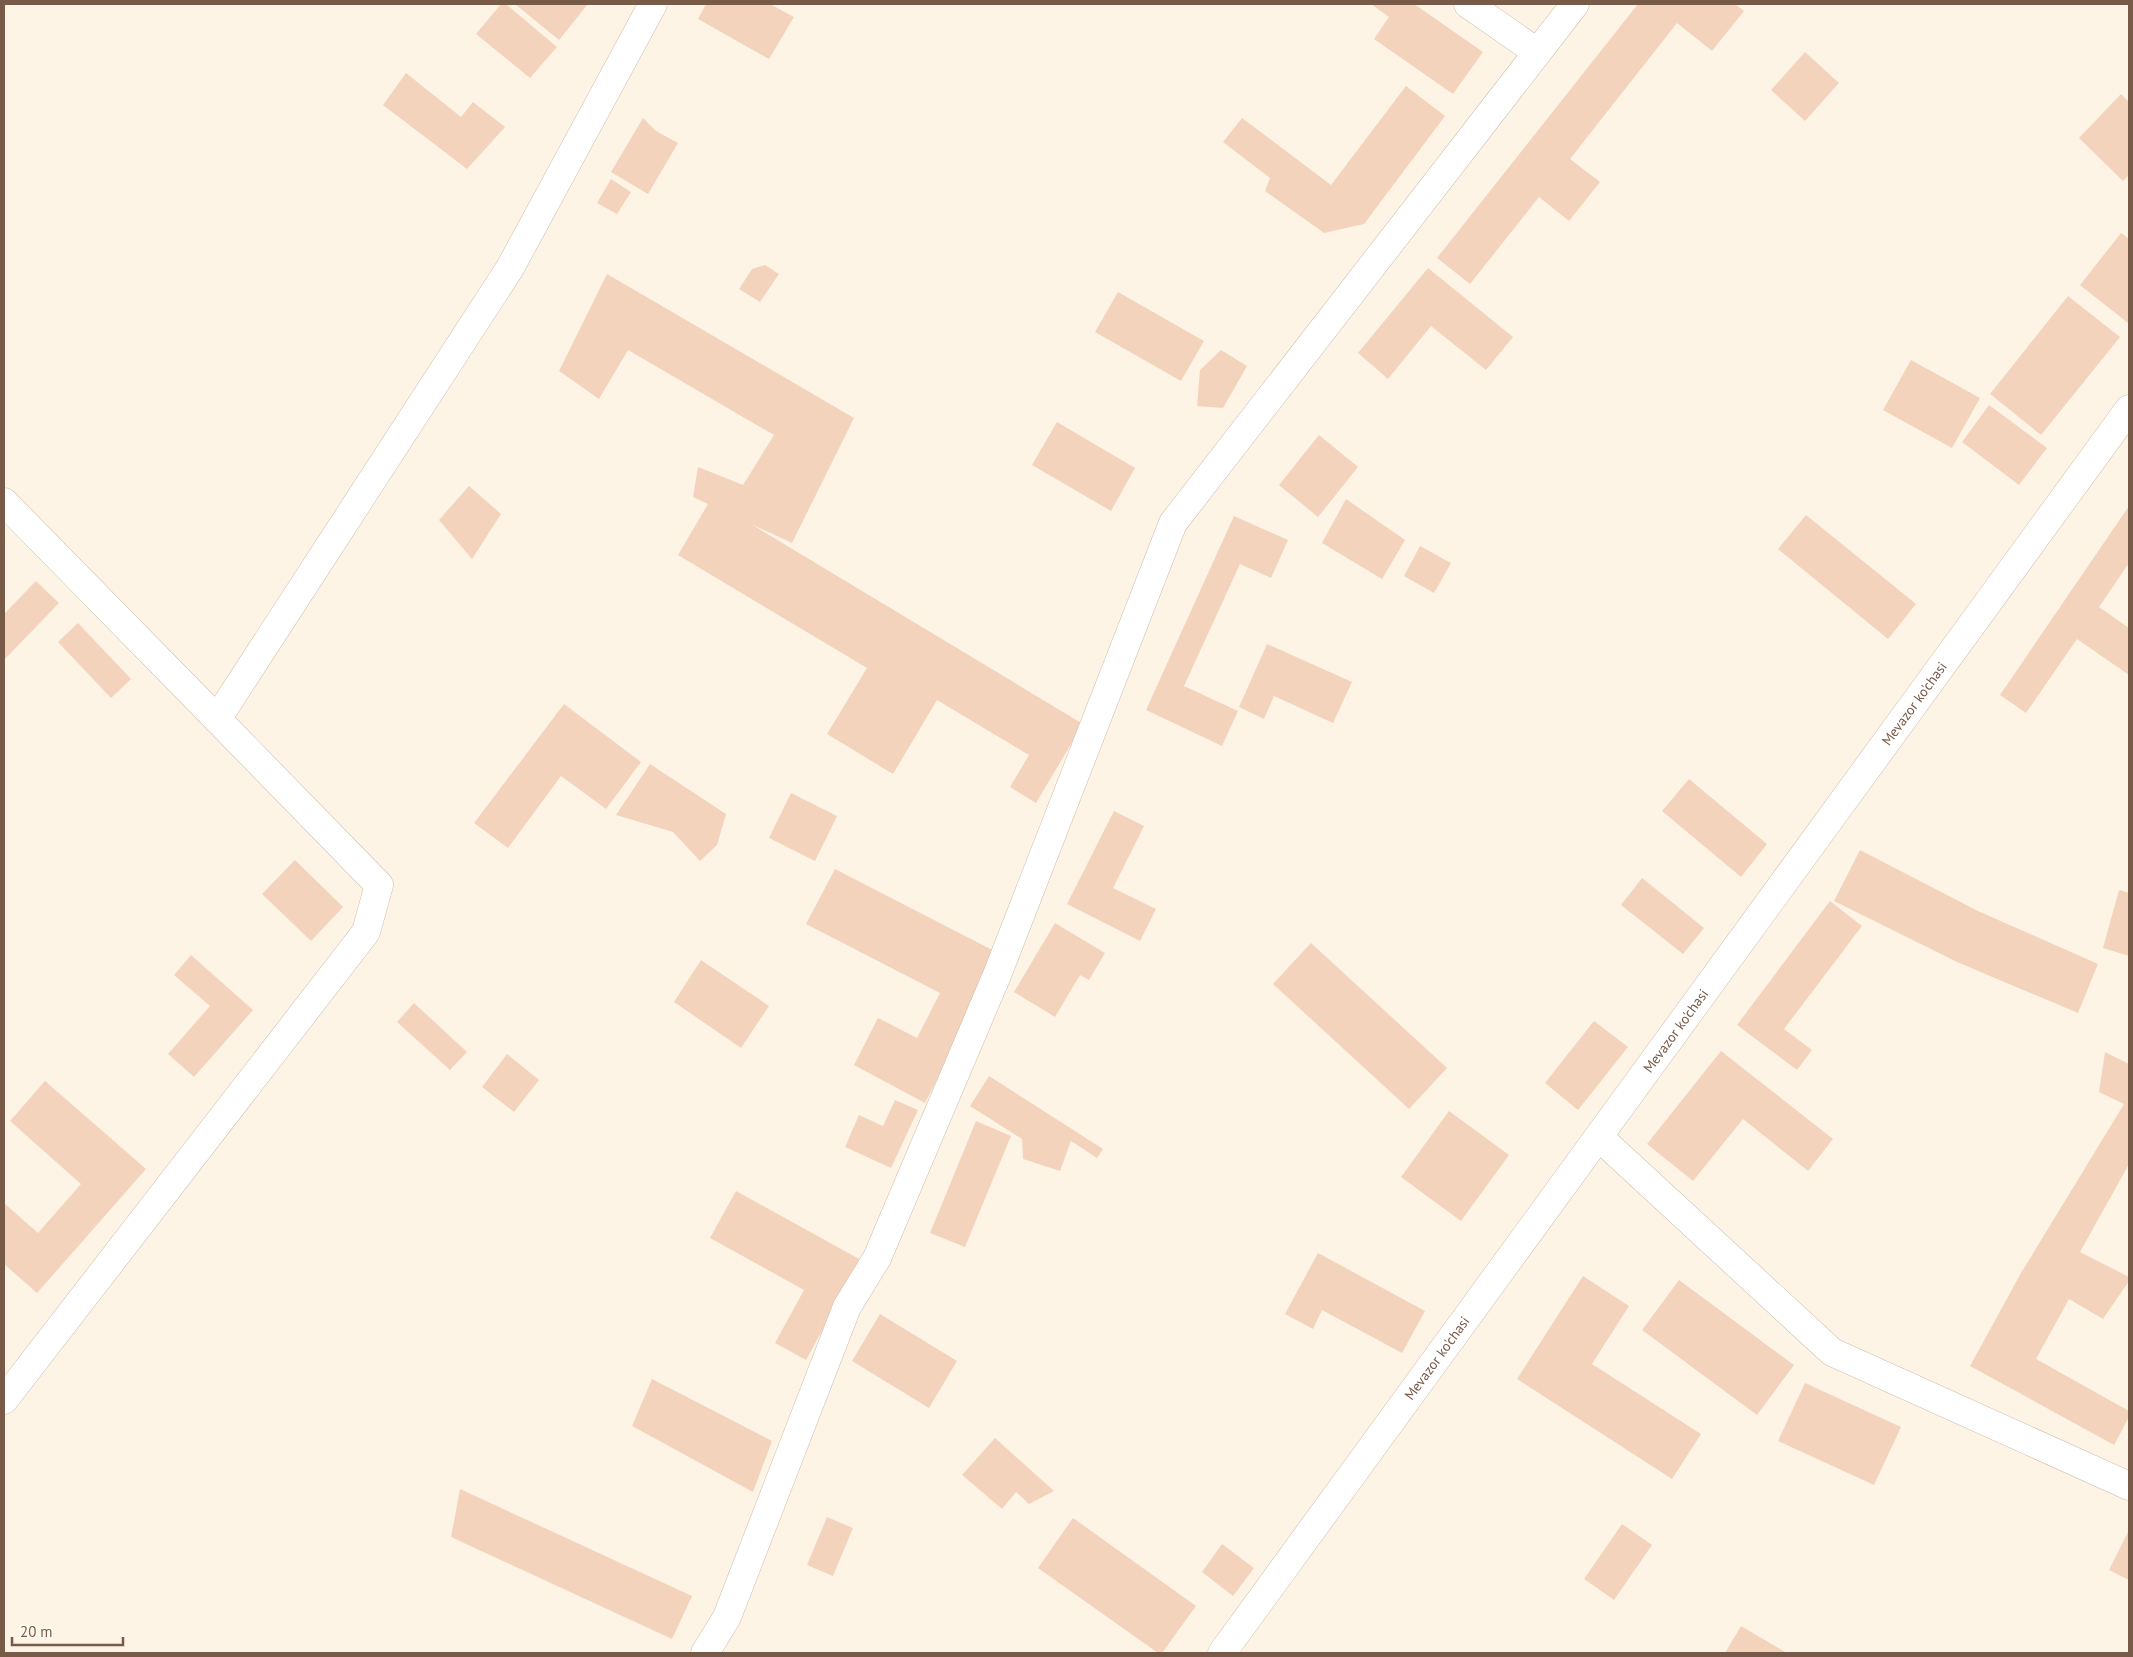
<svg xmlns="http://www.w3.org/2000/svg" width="2133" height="1657" viewBox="0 0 2133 1657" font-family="'PT Sans',sans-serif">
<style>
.building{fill:#f4d3bc}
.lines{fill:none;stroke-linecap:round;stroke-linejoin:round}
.street-casing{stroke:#cfbcab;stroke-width:29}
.secondary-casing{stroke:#d5beab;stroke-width:29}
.street{stroke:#fff;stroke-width:28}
.secondary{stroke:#fff;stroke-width:28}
.labels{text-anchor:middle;stroke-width:4.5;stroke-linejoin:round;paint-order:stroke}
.street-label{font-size:14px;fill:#785a49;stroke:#fff8ed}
</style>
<rect width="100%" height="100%" fill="#fdf4e6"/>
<!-- building -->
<g class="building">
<path d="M 501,4 L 506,4 L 557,47 L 530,78 L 476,34 Z"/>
<path d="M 515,4 L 588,4 L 559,40 Z"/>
<path d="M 706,4 L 770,4 L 794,17 L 769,59 L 698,19 Z"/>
<path d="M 1371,4 L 1414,4 L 1483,52 L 1453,94 L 1374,39 L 1389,17 Z"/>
<path d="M 1638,4 L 1735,4 L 1744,11 L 1712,51 L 1677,23 L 1570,159 L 1600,182 L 1569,221 L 1539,197 L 1470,284 L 1437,258 Z"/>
<path d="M 1805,52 L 1839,83 L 1805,121 L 1771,90 Z"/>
<path d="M 406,73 L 461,117 L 473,102 L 505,127 L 467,169 L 383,105 Z"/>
<path d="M 1406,86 L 1445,116 L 1364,224 L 1324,233 L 1265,191 L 1270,178 L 1223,142 L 1242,118 L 1331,185 Z"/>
<path d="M 2121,94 L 2129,102 L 2129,175 L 2123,181 L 2079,138 Z"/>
<path d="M 643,118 L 656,131 L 678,143 L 648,194 L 611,172 Z"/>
<path d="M 611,179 L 631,192 L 617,214 L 597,203 Z"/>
<path d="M 2121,233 L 2129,239 L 2128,323 L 2080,285 Z"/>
<path d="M 765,265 L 779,274 L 760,302 L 739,289 L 752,269 Z"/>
<path d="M 1428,268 L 1513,337 L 1486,370 L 1431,326 L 1388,379 L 1358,353 Z"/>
<path d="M 607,274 L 854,418 L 792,543 L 751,524 L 1083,724 L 1036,803 L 1010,787 L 1029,755 L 937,700 L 893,774 L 827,734 L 867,668 L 678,555 L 708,504 L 693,497 L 698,467 L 743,485 L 774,435 L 628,350 L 599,399 L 559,371 Z"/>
<path d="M 1118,292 L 1204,341 L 1181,381 L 1095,332 Z"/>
<path d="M 2068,296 L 2120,337 L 2041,435 L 1990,394 Z"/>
<path d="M 1221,350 L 1247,366 L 1223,408 L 1197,406 L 1200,370 Z"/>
<path d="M 1911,360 L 1980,398 L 1952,448 L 1883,410 Z"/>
<path d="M 1989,405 L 2047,448 L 2019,485 L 1962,442 Z"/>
<path d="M 1057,422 L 1135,468 L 1111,511 L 1032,465 Z"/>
<path d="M 1319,435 L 1358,467 L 1318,517 L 1279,485 Z"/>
<path d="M 469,486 L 501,514 L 472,559 L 439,520 Z"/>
<path d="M 1346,499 L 1405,540 L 1382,579 L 1322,543 Z"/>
<path d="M 2129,506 L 2129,563 L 2099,607 L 2129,628 L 2129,675 L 2077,639 L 2026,713 L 2000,695 Z"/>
<path d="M 1806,515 L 1916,604 L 1888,639 L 1778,549 Z"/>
<path d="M 1234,516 L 1288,540 L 1271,578 L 1240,564 L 1184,686 L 1238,711 L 1222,746 L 1146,710 Z"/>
<path d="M 1420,546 L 1451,563 L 1434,593 L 1404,576 Z"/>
<path d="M 36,581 L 59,603 L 4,660 L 4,614 Z"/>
<path d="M 78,623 L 131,679 L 111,698 L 58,642 Z"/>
<path d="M 1267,644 L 1352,682 L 1333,723 L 1274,696 L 1264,719 L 1239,707 Z"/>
<path d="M 564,704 L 641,762 L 606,809 L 561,776 L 508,848 L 474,823 Z"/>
<path d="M 650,764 L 726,814 L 717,845 L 700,861 L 673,832 L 616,815 Z"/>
<path d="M 1689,779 L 1767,844 L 1741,877 L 1662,811 Z"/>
<path d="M 791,793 L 837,816 L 815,861 L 769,838 Z"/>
<path d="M 1114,811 L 1144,826 L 1113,888 L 1156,909 L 1140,941 L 1067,904 Z"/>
<path d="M 1860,850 L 1978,911 L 2098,964 L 2078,1013 L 1957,962 L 1834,901 Z"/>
<path d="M 295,860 L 343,907 L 311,941 L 262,894 Z"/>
<path d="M 835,869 L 1002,955 L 925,1103 L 854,1065 L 878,1018 L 917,1038 L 940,993 L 806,924 Z"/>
<path d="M 1642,878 L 1704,928 L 1683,954 L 1621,905 Z"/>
<path d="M 2119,890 L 2129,893 L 2129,956 L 2103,948 Z"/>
<path d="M 1830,901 L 1862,926 L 1784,1029 L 1812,1050 L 1797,1070 L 1737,1025 Z"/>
<path d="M 1055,923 L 1105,953 L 1089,980 L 1080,975 L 1055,1017 L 1014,992 Z"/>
<path d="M 1311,943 L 1447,1068 L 1409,1109 L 1273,984 Z"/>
<path d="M 191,955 L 253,1010 L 194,1077 L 168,1054 L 210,1006 L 174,975 Z"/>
<path d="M 701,960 L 769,1006 L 741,1048 L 674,1002 Z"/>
<path d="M 414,1003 L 467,1052 L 450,1070 L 397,1022 Z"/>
<path d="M 1594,1021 L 1628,1047 L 1578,1110 L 1545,1083 Z"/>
<path d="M 1721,1051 L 1833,1139 L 1808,1171 L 1743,1119 L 1693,1181 L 1647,1144 Z"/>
<path d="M 2105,1052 L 2129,1064 L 2129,1164 L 2080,1252 L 2129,1277 L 2129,1281 L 2103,1319 L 2069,1299 L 2036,1359 L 2129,1411 L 2129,1417 L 2114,1445 L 1970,1366 L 2021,1273 L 2124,1104 L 2099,1092 Z"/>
<path d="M 507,1054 L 539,1080 L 514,1112 L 482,1087 Z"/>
<path d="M 989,1076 L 1103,1149 L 1097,1158 L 1071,1141 L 1060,1171 L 1023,1159 L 1022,1139 L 970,1106 Z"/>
<path d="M 45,1081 L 146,1169 L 37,1293 L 4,1264 L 4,1203 L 38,1233 L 81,1184 L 10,1121 Z"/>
<path d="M 895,1100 L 918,1110 L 891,1168 L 845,1147 L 859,1115 L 883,1126 Z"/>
<path d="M 1449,1111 L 1509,1155 L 1461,1221 L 1401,1177 Z"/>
<path d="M 976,1121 L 1011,1136 L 965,1247 L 930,1233 Z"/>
<path d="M 736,1191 L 861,1260 L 806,1360 L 775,1343 L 804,1290 L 710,1238 Z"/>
<path d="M 1318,1253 L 1425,1311 L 1402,1353 L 1322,1310 L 1313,1329 L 1285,1314 Z"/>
<path d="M 1583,1276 L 1629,1306 L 1592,1364 L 1701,1434 L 1672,1479 L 1517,1379 Z"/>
<path d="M 1679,1280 L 1794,1365 L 1757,1415 L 1642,1330 Z"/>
<path d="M 880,1314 L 957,1361 L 929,1408 L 852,1361 Z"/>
<path d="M 652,1379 L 772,1441 L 753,1492 L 632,1426 Z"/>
<path d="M 1805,1383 L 1901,1427 L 1874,1485 L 1778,1441 Z"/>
<path d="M 995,1438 L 1054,1491 L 1029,1504 L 1016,1492 L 1002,1509 L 962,1475 Z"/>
<path d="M 460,1489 L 692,1596 L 672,1639 L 451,1537 Z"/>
<path d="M 827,1517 L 853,1528 L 833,1576 L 807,1565 Z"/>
<path d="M 1073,1518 L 1196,1606 L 1162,1653 L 1158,1653 L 1038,1568 Z"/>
<path d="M 1622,1524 L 1652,1545 L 1614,1600 L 1584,1579 Z"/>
<path d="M 2129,1530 L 2129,1580 L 2109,1570 Z"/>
<path d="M 1222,1544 L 1254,1568 L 1233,1596 L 1202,1572 Z"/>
<path d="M 1741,1626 L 1787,1653 L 1725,1653 Z"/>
</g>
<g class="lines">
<defs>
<g id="street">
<path d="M 1468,4 L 1537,52"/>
<path d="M 4,502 L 217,719"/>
<path d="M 1599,1137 L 1832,1352 L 2129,1486"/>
<path d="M 4,1400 L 366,932 L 379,885 L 217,719 L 510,268 L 653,4"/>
<path d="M 705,1653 L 727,1617 L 847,1307 L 877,1258 L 997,975 L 1173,523 L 1575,4"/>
</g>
<g id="secondary">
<path id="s1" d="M 1222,1653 L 2129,409"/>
</g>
</defs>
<!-- street casing -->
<use href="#street" class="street-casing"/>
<!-- secondary casing -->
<use href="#secondary" class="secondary-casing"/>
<!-- street -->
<use href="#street" class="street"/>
<!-- secondary -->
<use href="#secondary" class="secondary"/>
</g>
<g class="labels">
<!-- street labels -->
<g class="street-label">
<text dy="5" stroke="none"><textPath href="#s1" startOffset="1175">Mevazor ko'chasi</textPath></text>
<text dy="5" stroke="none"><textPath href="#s1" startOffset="770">Mevazor ko'chasi</textPath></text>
<text dy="5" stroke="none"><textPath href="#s1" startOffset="365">Mevazor ko'chasi</textPath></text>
</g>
</g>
<!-- border -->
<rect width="2133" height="1657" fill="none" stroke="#785a49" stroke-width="10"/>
<!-- scale -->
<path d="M12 1637v8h111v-8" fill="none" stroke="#785a49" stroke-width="2.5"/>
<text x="20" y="1637" font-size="15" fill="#785a49" stroke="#fff8ed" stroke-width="4" paint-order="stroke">20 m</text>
</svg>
